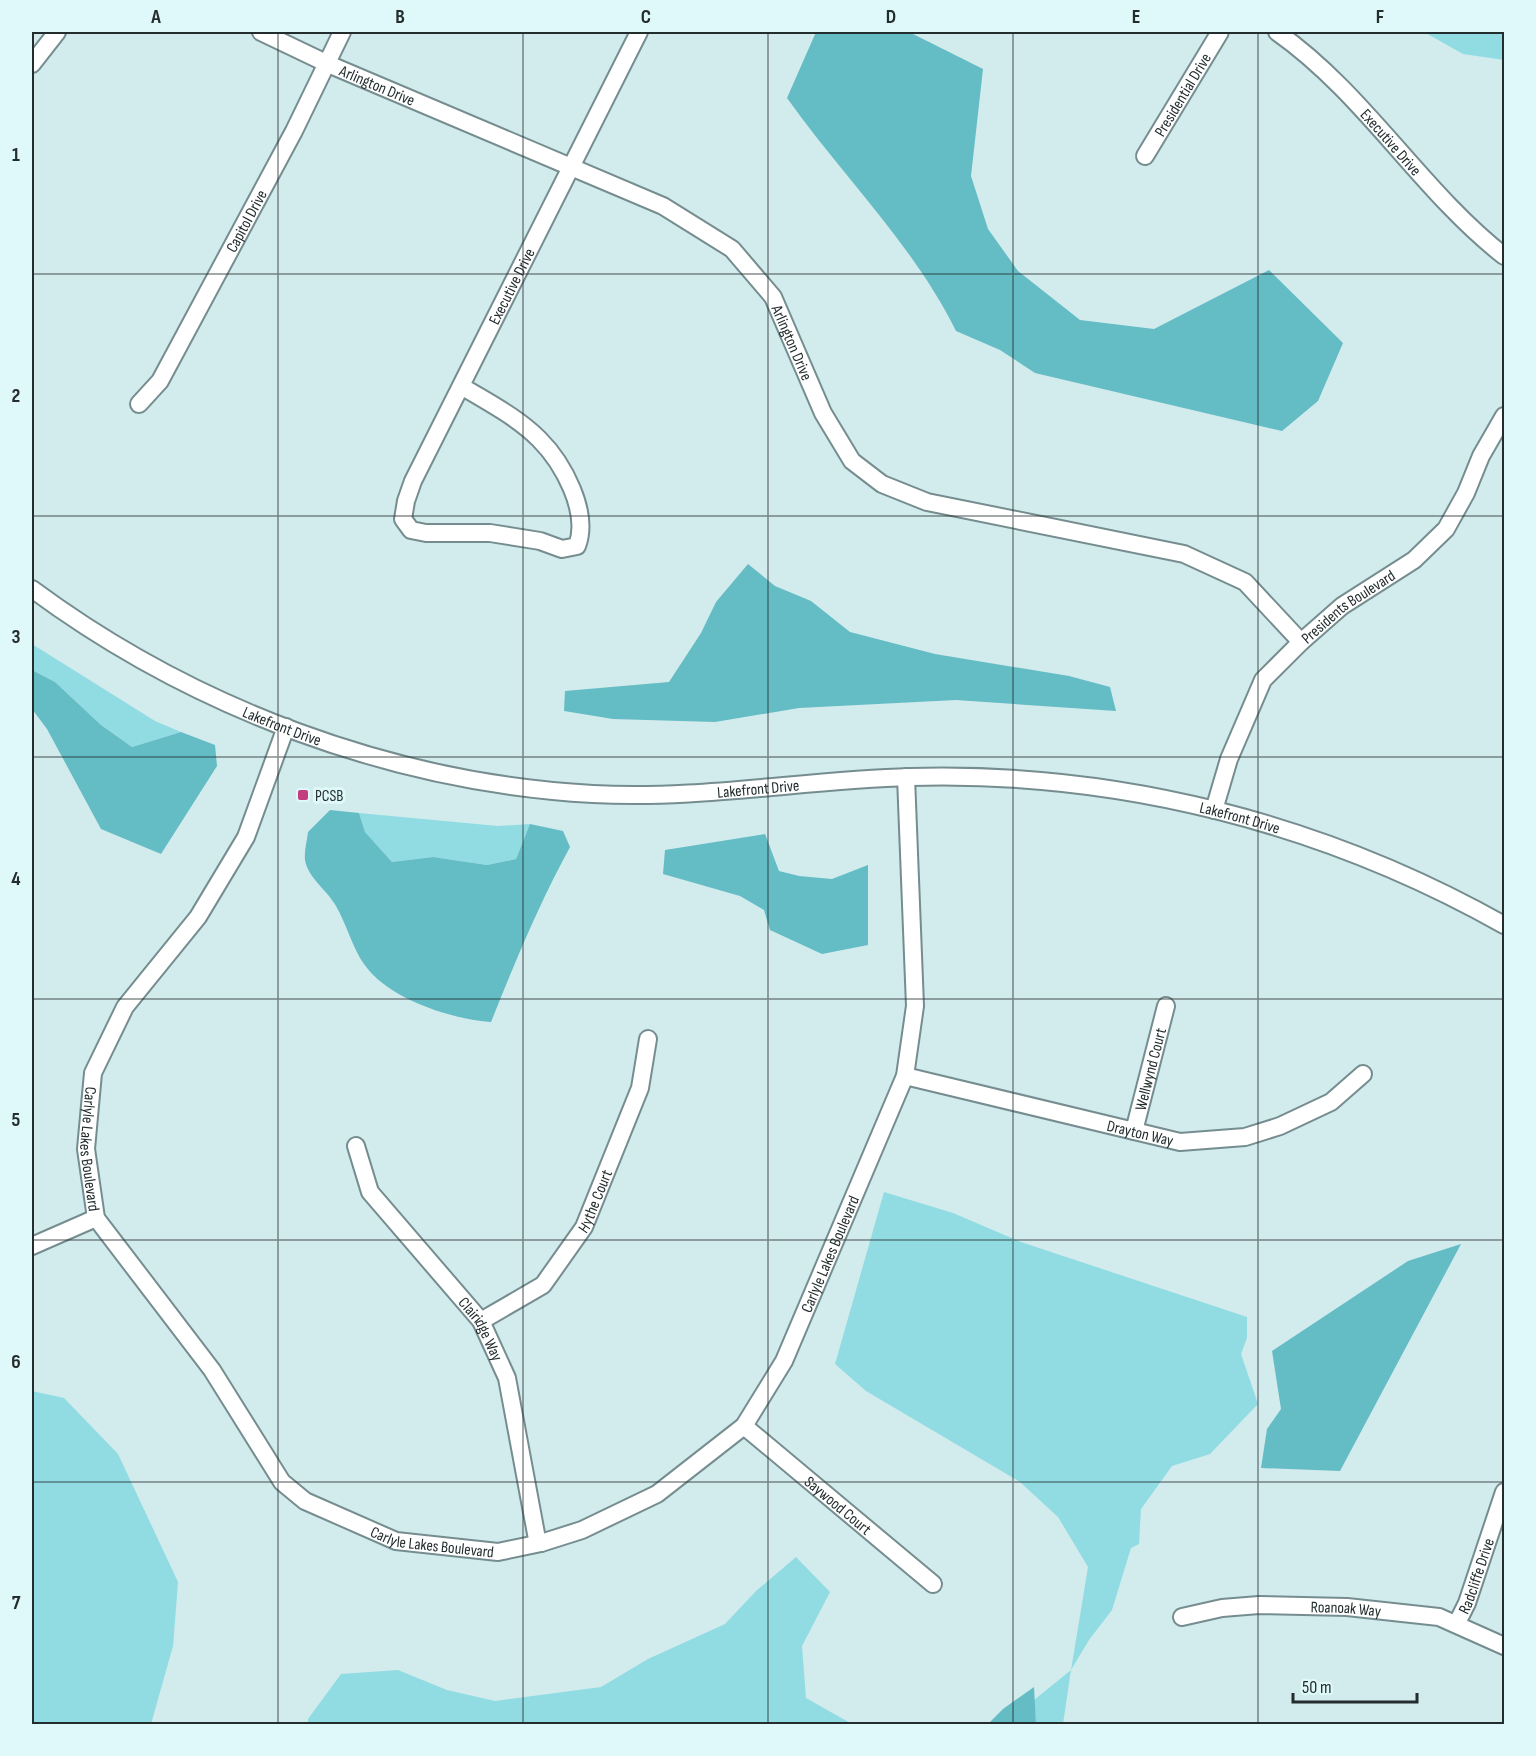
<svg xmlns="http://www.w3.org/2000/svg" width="1536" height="1756" viewBox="0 0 1536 1756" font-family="'Sofia Sans Condensed',sans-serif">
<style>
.green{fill:#91dce3}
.water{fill:#64bcc5}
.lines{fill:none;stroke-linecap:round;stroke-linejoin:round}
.minor-casing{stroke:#768d90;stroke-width:20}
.minor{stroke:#fff;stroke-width:16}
.grid{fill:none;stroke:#242d2e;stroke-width:1.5;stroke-opacity:0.55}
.poi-dot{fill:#c33d80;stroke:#dff8fa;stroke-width:2}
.labels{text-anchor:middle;stroke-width:6;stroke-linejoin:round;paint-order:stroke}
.street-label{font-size:16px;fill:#242d2e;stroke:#dff8fa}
.poi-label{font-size:16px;fill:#242d2e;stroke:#dff8fa;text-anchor:start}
.neatline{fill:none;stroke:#242d2e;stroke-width:2}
.grid-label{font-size:20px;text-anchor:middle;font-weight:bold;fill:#242d2e}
</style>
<rect width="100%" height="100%" fill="#d2ebed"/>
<!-- green -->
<g class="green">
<path d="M 1424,32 L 1504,32 L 1504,60 L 1463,54 Z"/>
<path d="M 32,644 L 155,721 L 181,732 L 132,747 L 101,725 L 55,682 L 32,670 Z"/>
<path d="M 359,813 L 498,826 L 530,824 L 516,859 L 487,865 L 433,857 L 392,862 L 365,832 Z"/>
<path d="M 884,1192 L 953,1213 L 1021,1242 L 1247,1317 L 1247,1338 L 1241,1354 L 1258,1404 L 1210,1454 L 1172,1466 L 1141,1509 L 1139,1544 L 1131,1548 L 1112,1610 L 1089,1640 L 1071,1670 L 1063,1724 L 1036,1724 L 1034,1700 L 1071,1670 L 1088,1567 L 1058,1517 L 1020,1482 L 866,1391 L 835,1364 Z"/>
<path d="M 32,1391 L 64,1398 L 118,1454 L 178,1582 L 173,1646 L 151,1724 L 32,1724 Z"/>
<path d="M 796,1557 L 830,1592 L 802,1646 L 806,1698 L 852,1724 L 308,1724 L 308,1719 L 341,1674 L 398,1670 L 447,1690 L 495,1701 L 601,1687 L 648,1659 L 725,1624 L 756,1591 Z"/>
</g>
<!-- water -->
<g class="water">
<path d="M 816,32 L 909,32 L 983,69 L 971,176 L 988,229 L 1018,271 L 1080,320 L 1154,329 L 1269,270 L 1343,343 L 1318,401 L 1282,431 L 1035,373 L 1000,350 L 956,331 C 913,244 843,177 787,98 Z"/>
<path d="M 748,564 L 775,586 L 811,601 L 850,632 L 935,654 L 1069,676 L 1110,687 L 1116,711 L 956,700 L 799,708 L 715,722 L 613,719 L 564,711 L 565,691 L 669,682 L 701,633 L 716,602 Z"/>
<path d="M 32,670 L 55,682 L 101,725 L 132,747 L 181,732 L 215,745 L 217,766 L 161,854 L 101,829 L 47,729 L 32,709 Z"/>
<path d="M 330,810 L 359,813 L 365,832 L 392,862 L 433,857 L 487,865 L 516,859 L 530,824 L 563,831 L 570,847 C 539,904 515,962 491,1022 C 451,1019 388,999 364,964 C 353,949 346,923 336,906 C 327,890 308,878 305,860 C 304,851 307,841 308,832 Z"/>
<path d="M 765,834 L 779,871 L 799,876 L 832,879 L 868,865 L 868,945 L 822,954 L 770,930 L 764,910 L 740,896 L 663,874 L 665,850 Z"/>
<path d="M 1461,1244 L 1340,1471 L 1261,1468 L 1267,1429 L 1281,1409 L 1272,1351 L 1408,1261 Z"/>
<path d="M 1034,1687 L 1036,1724 L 988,1724 L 1003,1709 Z"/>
</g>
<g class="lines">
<defs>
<g id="minor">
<path id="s1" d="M 261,32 L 328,64 L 663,206 L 732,249 L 773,297 L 823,413 L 852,461 L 882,484 L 927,502 L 1184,554 L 1245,582 L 1301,642"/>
<path id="s2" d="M 1277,32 C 1365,94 1420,190 1504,256"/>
<path d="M 32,64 L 57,32"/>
<path id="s3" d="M 1145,156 L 1220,32"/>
<path id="s4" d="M 463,387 C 489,403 517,417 539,439 C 563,463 590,512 577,546 L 562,549 L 540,541 L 490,533 L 426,533 L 411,530 L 403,519 L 406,501 L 413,481 L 639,32"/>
<path id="s5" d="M 139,404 L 160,381 L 294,131 L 342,32"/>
<path id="s6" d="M 32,589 C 193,708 392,783 593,794 C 699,800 803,780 910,777 C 1118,771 1323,823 1504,925"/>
<path id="s7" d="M 286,727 L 246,837 L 198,917 L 125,1007 L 93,1073 L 86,1149 L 96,1218 L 212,1370 L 282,1482 L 305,1501 L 396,1541 L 498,1552 L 541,1543 L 582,1530 L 657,1494 L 744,1426 L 784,1361 L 905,1076 L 915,1006 L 906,777"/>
<path id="s8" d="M 1214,810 L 1229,759 L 1263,680 L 1301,642 L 1342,606 L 1414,560 L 1446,529 L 1466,493 L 1481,456 L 1504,416"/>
<path id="s9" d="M 905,1076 L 1180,1142 L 1245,1137 L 1280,1126 L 1331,1102 L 1363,1074"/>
<path id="s10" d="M 1134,1131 L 1166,1006"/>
<path id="s11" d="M 356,1146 L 370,1192 L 481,1321 L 507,1378 L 537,1539 L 541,1543"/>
<path d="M 32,1246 L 96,1218"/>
<path id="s12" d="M 481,1321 L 543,1285 L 584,1227 L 640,1088 L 648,1039"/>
<path id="s13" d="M 744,1426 L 933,1584"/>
<path id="s14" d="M 1182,1617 L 1222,1608 L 1259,1605 L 1347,1607 L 1439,1617 L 1504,1646"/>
<path id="s15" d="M 1457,1623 L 1467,1603 L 1504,1492"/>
</g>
</defs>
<!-- minor casing -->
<use href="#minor" class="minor-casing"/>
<!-- minor -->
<use href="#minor" class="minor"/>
</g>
<!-- grid -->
<path class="grid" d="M 278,32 L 278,1724M 523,32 L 523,1724M 768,32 L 768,1724M 1013,32 L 1013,1724M 1258,32 L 1258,1724M 32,274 L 1504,274M 32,516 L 1504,516M 32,757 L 1504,757M 32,999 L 1504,999M 32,1240 L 1504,1240M 32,1482 L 1504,1482"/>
<!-- markers -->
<rect class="poi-dot" x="297" y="789" width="12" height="12" rx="3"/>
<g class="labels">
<!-- street labels -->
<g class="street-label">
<text dy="6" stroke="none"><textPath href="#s1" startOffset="128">Arlington Drive</textPath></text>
<text dy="6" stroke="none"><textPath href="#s3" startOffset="72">Presidential Drive</textPath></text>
<text dy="6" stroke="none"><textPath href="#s2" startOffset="159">Executive Drive</textPath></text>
<text dy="6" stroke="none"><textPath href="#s5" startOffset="213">Capitol Drive</textPath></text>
<text dy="6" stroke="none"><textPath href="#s4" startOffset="651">Executive Drive</textPath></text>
<text dy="6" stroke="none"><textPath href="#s1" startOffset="632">Arlington Drive</textPath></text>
<text dy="6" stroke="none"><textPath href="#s8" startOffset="252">Presidents Boulevard</textPath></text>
<text dy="6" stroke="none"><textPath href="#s6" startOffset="286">Lakefront Drive</textPath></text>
<text dy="6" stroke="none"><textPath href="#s6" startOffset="771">Lakefront Drive</textPath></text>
<text dy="6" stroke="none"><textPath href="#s6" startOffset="1257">Lakefront Drive</textPath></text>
<text dy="6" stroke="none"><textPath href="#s10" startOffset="64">Wellwynd Court</textPath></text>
<text dy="6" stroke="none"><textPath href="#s9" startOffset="242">Drayton Way</textPath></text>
<text dy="6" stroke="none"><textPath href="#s7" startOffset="476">Carlyle Lakes Boulevard</textPath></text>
<text dy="6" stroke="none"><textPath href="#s12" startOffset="171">Hythe Court</textPath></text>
<text dy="6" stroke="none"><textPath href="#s7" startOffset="1574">Carlyle Lakes Boulevard</textPath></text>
<text dy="6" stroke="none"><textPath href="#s11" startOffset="225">Clairidge Way</textPath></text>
<text dy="6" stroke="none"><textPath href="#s13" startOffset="123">Saywood Court</textPath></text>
<text dy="6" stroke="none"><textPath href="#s7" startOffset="1034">Carlyle Lakes Boulevard</textPath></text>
<text dy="6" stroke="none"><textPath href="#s15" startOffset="51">Radcliffe Drive</textPath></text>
<text dy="6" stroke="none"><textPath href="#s14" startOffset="165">Roanoak Way</textPath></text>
</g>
<!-- poi labels -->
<g class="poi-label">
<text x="315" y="801">PCSB</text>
</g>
</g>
<!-- border -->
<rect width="1536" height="1756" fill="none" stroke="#dff8fa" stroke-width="66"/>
<!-- scale -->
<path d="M1293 1693v9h124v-9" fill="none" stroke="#242d2e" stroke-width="3"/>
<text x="1302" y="1693" font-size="18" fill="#242d2e" stroke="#dff8fa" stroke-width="4.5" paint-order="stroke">50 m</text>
<rect x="33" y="33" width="1470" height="1690" class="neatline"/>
<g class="grid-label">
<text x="156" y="23">A</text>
<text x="400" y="23">B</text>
<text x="646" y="23">C</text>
<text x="891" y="23">D</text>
<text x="1136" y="23">E</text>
<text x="1380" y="23">F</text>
<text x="16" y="161">1</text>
<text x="16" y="402">2</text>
<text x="16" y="643">3</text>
<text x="16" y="885">4</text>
<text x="16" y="1126">5</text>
<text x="16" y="1368">6</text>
<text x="16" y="1609">7</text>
</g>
</svg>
